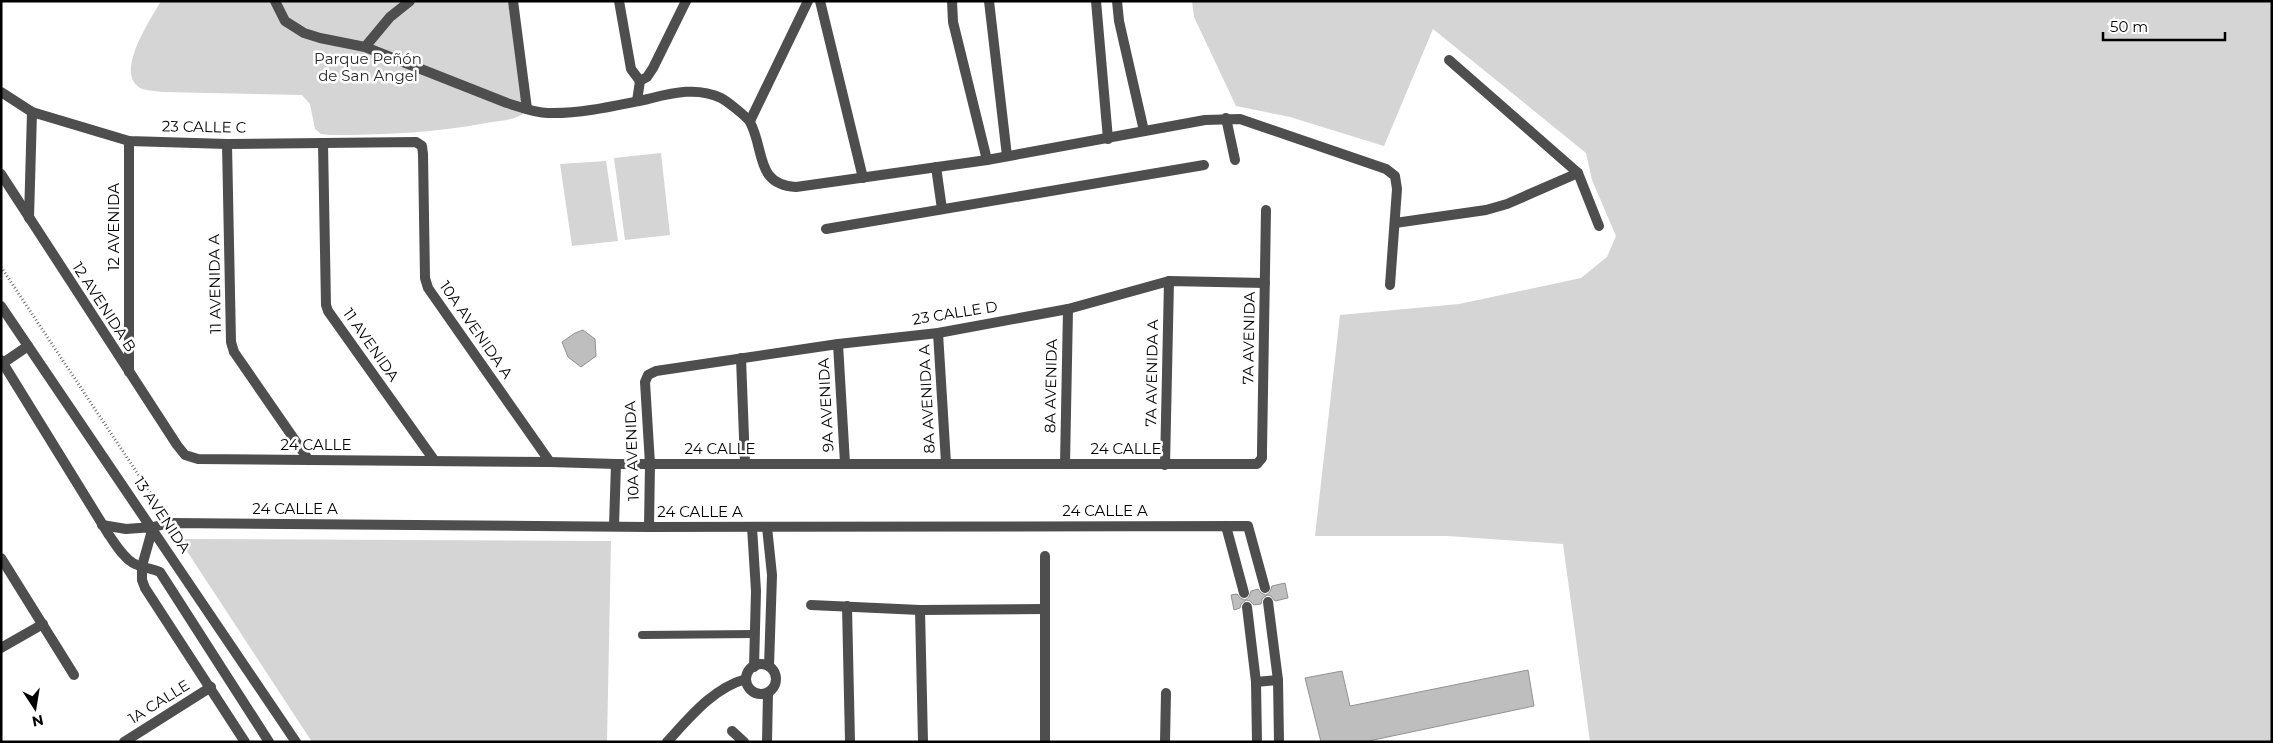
<svg xmlns="http://www.w3.org/2000/svg" width="2273" height="743" viewBox="0 0 2273 743" font-family="Montserrat,sans-serif">
<style>
.green{fill:#d5d5d5}
.building{fill:#bebebe;stroke:#929292}
.lines{fill:none;stroke-linecap:round;stroke-linejoin:round}
.path{stroke:#707070;stroke-width:3;stroke-dasharray:1 2.5;stroke-linecap:butt}
.service{stroke:#4e4e4e;stroke-width:8}
.minor{stroke:#4e4e4e;stroke-width:10}
.tertiary{stroke:#4e4e4e;stroke-width:10}
.labels{text-anchor:middle;stroke-width:5;stroke-linejoin:round;paint-order:stroke}
.park-label{font-size:15px;fill:#2c2c2c;stroke:#fff}
.street-label{font-size:15px;fill:#000;stroke:#fff}
</style>
<rect width="100%" height="100%" fill="#fff"/>
<!-- green -->
<g class="green">
<path d="M 161,1 L 508,1 L 524,111 L 523,114 C 512,121 498,121 486,123 C 434,133 382,135 330,135 L 321,134 L 315,129 L 310,104 L 302,95 L 163,92 C 156,91 147,91 140,88 C 114,72 151,19 161,1 Z"/>
<path d="M 1192,1 L 2272,1 L 2272,742 L 1590,742 L 1563,544 L 1447,536 L 1315,536 L 1340,315 L 1459,304 L 1581,278 L 1607,257 L 1616,236 L 1592,180 L 1586,153 L 1433,29 L 1384,146 L 1290,117 L 1236,106 L 1194,17 Z"/>
<path d="M 661,153 L 670,235 L 625,240 L 614,158 Z"/>
<path d="M 606,161 L 618,241 L 572,246 L 560,164 Z"/>
<path d="M 179,539 L 611,541 L 607,742 L 312,742 Z"/>
</g>
<!-- building -->
<g class="building">
<path d="M 583,330 L 595,339 L 596,356 L 581,367 L 568,357 L 562,342 L 575,333 Z"/>
<path d="M 1285,583 L 1288,598 L 1275,601 L 1271,596 L 1267,595 L 1262,599 L 1261,604 L 1254,605 L 1250,601 L 1246,600 L 1241,604 L 1240,608 L 1234,610 L 1231,595 L 1237,594 L 1240,598 L 1245,600 L 1249,597 L 1251,591 L 1258,589 L 1261,593 L 1266,595 L 1270,592 L 1272,586 Z"/>
<path d="M 1528,670 L 1534,706 L 1364,742 L 1321,742 L 1305,678 L 1342,671 L 1350,706 Z"/>
</g>
<g class="lines">
<!-- path -->
<path class="path" d="M 1,267 L 163,512"/>
<!-- service -->
<path class="service" d="M 642,635 L 755,634"/>
<!-- minor -->
<g class="minor">
<path d="M 275,1 L 285,21 L 304,33 L 320,38 L 365,47 L 507,103 C 520,107 534,113 548,113 C 577,114 610,107 639,101 C 666,95 694,85 721,98 C 727,101 747,117 750,122 C 765,150 755,185 796,187 L 987,160 L 1205,120 L 1240,119 L 1386,169 L 1395,176 L 1397,189 L 1390,285"/>
<path d="M 513,1 L 527,109"/>
<path d="M 619,1 L 631,69 L 640,81"/>
<path d="M 820,1 L 863,178"/>
<path d="M 952,1 L 953,22 L 987,160"/>
<path d="M 989,1 L 1007,156"/>
<path d="M 1096,1 L 1108,139"/>
<path d="M 1117,1 L 1119,21 L 1144,131"/>
<path d="M 365,47 L 390,17 L 410,1"/>
<path d="M 1449,60 L 1578,173 L 1599,226"/>
<path d="M 1,92 L 32,112 L 129,141 L 227,144 L 416,142 L 422,146 L 423,154 L 425,278 L 428,288 L 550,462"/>
<path d="M 637,101 L 640,81 L 647,77 L 653,68 L 686,1"/>
<path d="M 1226,118 L 1235,160"/>
<path d="M 750,121 L 808,1"/>
<path d="M 129,141 L 129,372"/>
<path d="M 323,143 L 326,305 L 328,311 L 434,460"/>
<path d="M 227,144 L 231,342 L 234,352 L 308,459"/>
<path d="M 936,167 L 942,209"/>
<path d="M 1,174 L 177,445 L 185,455 L 198,459 L 550,462 L 616,464 L 1257,464 L 1262,458 L 1262,451 L 1266,210"/>
<path d="M 29,218 L 32,112"/>
<path d="M 1395,223 L 1486,210 L 1507,204 L 1578,173"/>
<path d="M 826,229 L 1204,165"/>
<path d="M 938,333 L 946,463"/>
<path d="M 838,344 L 845,463"/>
<path d="M 741,358 L 745,464"/>
<path d="M 1065,464 L 1068,309"/>
<path d="M 1165,465 L 1169,281"/>
<path d="M 614,526 L 616,464"/>
<path d="M 1226,526 L 1244,593"/>
<path d="M 153,527 L 170,523 L 649,527 L 1248,526 L 1265,588"/>
<path d="M 649,527 L 650,464 L 645,382 L 648,375 L 656,371 L 838,344 L 938,333 L 1068,309 L 1169,281 L 1265,283"/>
<path d="M 752,527 L 756,591 L 754,667"/>
<path d="M 767,527 L 772,575 L 769,666"/>
<path d="M 1,558 L 74,675"/>
<path d="M 142,566 L 142,580 L 145,588 L 245,742"/>
<path d="M 1268,602 L 1278,680 L 1279,742"/>
<path d="M 811,605 L 920,610 L 1045,609"/>
<path d="M 847,606 L 850,742"/>
<path d="M 1247,607 L 1256,682 L 1257,742"/>
<path d="M 920,610 L 923,742"/>
<path d="M 1,648 L 43,624"/>
<circle cx="761" cy="679" r="15"/>
<path d="M 1256,682 L 1278,680"/>
<path d="M 732,731 L 744,742"/>
<path d="M 124,742 L 211,687"/>
<path d="M 667,742 C 690,717 713,688 746,679"/>
<path d="M 767,742 L 768,693"/>
<path d="M 1045,742 L 1045,556"/>
<path d="M 1165,742 L 1166,693"/>
</g>
<!-- tertiary -->
<g class="tertiary">
<path d="M 1,306 L 296,742"/>
<path d="M 1,360 L 109,535 C 116,545 123,557 133,563 C 142,568 151,568 160,572 L 269,742"/>
<path d="M 3,363 L 28,346"/>
<path d="M 102,525 L 126,529 L 153,527 L 142,566"/>
</g>
</g>
<g class="labels">
<!-- park labels -->
<g class="park-label">
<text x="368" y="64">Parque Peñón<tspan x="368" dy="17">de San Angel</tspan></text>
</g>
<!-- street labels -->
<g class="street-label">
<text transform="translate(204 127) rotate(1)" y="5">23 CALLE C</text>
<text transform="translate(114 227) rotate(-90)" y="5">12 AVENIDA</text>
<text transform="translate(215 284) rotate(-91)" y="5">11 AVENIDA A</text>
<text transform="translate(104 307) rotate(57)" y="5">12 AVENIDA B</text>
<text transform="translate(955 313) rotate(-9)" y="5">23 CALLE D</text>
<text transform="translate(476 330) rotate(55)" y="5">10A AVENIDA A</text>
<text transform="translate(1249 338) rotate(-89)" y="5">7A AVENIDA</text>
<text transform="translate(371 345) rotate(55)" y="5">11 AVENIDA</text>
<text transform="translate(1152 373) rotate(-89)" y="5">7A AVENIDA A</text>
<text transform="translate(1051 386) rotate(-89)" y="5">8A AVENIDA</text>
<text transform="translate(927 399) rotate(-93)" y="5">8A AVENIDA A</text>
<text transform="translate(826 405) rotate(-93)" y="5">9A AVENIDA</text>
<text x="316" y="450">24 CALLE</text>
<text x="720" y="454">24 CALLE</text>
<text x="1126" y="454">24 CALLE</text>
<text transform="translate(632 451) rotate(-92)" y="5">10A AVENIDA</text>
<text x="295" y="514">24 CALLE A</text>
<text x="1105" y="516">24 CALLE A</text>
<text x="700" y="517">24 CALLE A</text>
<text transform="translate(162 515) rotate(56)" y="5">13 AVENIDA</text>
<text transform="translate(159 702) rotate(-32)" y="5">1A CALLE</text>
</g>
</g>
<!-- border -->
<rect width="2273" height="743" fill="none" stroke="#000000" stroke-width="5"/>
<!-- north arrow -->
<g transform="translate(35 708) rotate(168)" stroke="#ffffff" stroke-width="4" paint-order="stroke">
<path d="M0-4L9 19L0 12L-9 19Z" fill="#000000"/>
<text y="-8" font-size="14" font-weight="bold" text-anchor="middle" fill="#000000">N</text>
</g>
<!-- scale -->
<path d="M2103 32v8h122v-8" fill="none" stroke="#000000" stroke-width="2.5"/>
<text x="2110" y="32" font-size="15" fill="#000000" stroke="#ffffff" stroke-width="4" paint-order="stroke">50 m</text>
</svg>
